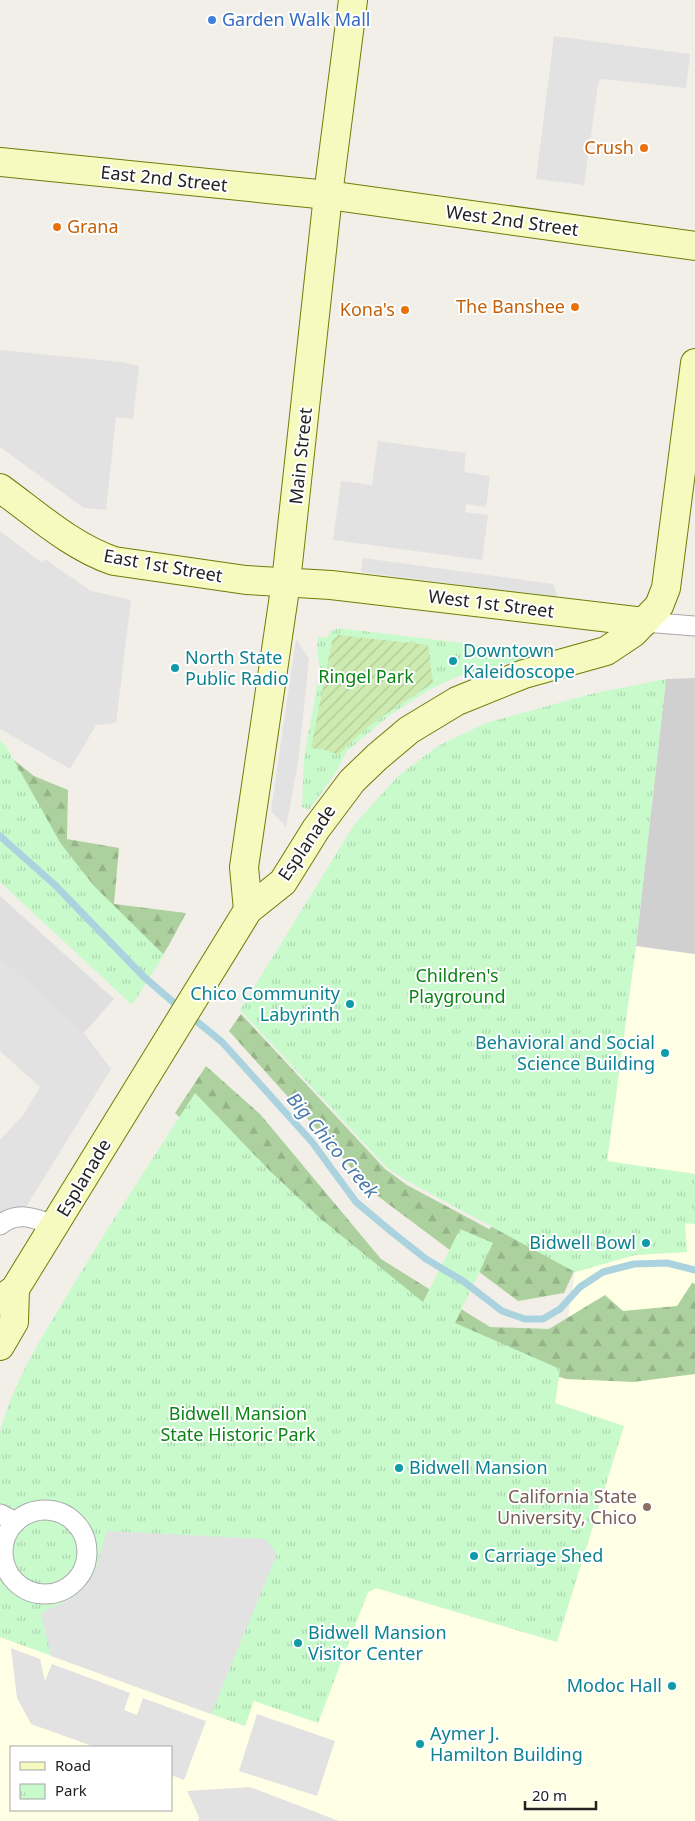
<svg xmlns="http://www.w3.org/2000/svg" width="695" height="1821" viewBox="0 0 695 1821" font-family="'Noto Sans',sans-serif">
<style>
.residential{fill:#e0dfdf}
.education{fill:#ffffe5;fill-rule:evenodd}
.religious{fill:#d0d0d0}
.forest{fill:url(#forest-firs)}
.park{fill:url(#park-tufts)}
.garden{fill:url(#garden-furrows)}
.parking{fill:#e2e2e2}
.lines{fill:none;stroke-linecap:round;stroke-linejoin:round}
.stream{stroke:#aad3df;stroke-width:7}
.street-casing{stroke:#a9a9a9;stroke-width:21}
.secondary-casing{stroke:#707d05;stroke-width:30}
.street{stroke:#fff;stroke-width:19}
.secondary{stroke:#f7fabf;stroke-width:28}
.shop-dot{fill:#3f7fe0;stroke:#fff;stroke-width:2}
.food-dot{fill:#e8710a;stroke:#fff;stroke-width:2}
.culture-dot{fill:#0f9aa8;stroke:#fff;stroke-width:2}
.education-dot{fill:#8d6e63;stroke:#fff;stroke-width:2}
.labels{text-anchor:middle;stroke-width:4;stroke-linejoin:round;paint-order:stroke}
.shop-label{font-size:18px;fill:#366cbe;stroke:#fff;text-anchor:start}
.food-label{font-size:18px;fill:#c56008;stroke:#fff;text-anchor:end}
.street-label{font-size:18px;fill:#222;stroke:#fff}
.culture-label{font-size:18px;fill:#0d838f;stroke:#fff;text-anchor:start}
.park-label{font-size:18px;fill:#0c8416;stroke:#fff}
.education-label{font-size:18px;fill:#785e54;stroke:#fff;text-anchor:end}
.water-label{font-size:19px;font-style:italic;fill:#4a7aab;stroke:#fff}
</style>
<defs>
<pattern id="forest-firs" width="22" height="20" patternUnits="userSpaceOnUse" patternTransform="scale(1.25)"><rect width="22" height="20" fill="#add19e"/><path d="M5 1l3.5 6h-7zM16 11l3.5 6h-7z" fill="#95b388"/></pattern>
<pattern id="park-tufts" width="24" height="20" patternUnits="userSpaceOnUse" patternTransform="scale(1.25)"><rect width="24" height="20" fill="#c8facc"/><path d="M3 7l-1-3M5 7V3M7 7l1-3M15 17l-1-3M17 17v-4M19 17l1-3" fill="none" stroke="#acd6af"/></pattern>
<pattern id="garden-furrows" width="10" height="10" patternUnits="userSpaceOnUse" patternTransform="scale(1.25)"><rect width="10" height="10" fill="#cdebb0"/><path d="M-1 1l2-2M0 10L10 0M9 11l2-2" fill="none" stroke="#b0c997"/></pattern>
</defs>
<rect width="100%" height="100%" fill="#f2efe9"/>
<!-- residential -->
<path class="residential" d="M 0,896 L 114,999 L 84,1033 L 0,1051 Z"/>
<!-- education -->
<g class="education">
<path d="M 636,946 L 695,954 L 695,1174 L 607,1162 Z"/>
<path d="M 685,1223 L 695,1224 L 695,1821 L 0,1821 L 0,1637 L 244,1726 L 253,1701 L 368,1592 L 376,1588 L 557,1642 L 623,1426 L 555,1403 L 575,1272 L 635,1255 L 686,1252 ZM 11,1747 L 171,1747 L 171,1810 L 11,1810 Z"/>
</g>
<!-- religious -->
<path class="religious" d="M 695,678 L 695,954 L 636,946 L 666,679 Z"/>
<!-- forest -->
<g class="forest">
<path d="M 0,749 L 34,776 L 68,790 L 67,839 L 119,848 L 114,904 L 186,913 L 169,945 L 149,977 L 59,882 Z"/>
<path d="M 241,1014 L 385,1169 L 407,1185 L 489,1229 L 539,1194 L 574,1271 L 564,1293 L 518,1301 L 375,1194 L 229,1031 Z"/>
<path d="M 206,1066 L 260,1114 L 381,1259 L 490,1327 L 549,1329 L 605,1295 L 623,1311 L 677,1306 L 692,1283 L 695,1284 L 695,1374 L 633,1382 L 566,1379 L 463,1347 L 390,1308 L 175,1113 Z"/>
</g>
<!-- park -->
<g class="park">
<path d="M 338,628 L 536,652 L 536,656 L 456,677 L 429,690 L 390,715 L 347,751 L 334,775 L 309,810 L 302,807 L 304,758 L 320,670 L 317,649 L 318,637 L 326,638 L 331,632 Z"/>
<path d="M 666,679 L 636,946 L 607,1161 L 695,1174 L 695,1224 L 685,1223 L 687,1252 L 635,1255 L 575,1272 L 409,1182 L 387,1168 L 240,1010 L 354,825 L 398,776 L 438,746 L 486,723 L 591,694 Z"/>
<path d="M 0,741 L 6,746 L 61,844 L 94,886 L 164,955 L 132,1005 L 0,882 Z"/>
<path d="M 195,1093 L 270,1171 L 321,1219 L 423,1302 L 460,1229 L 493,1243 L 455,1323 L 560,1369 L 555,1403 L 624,1426 L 557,1642 L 376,1588 L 368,1592 L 318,1723 L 254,1701 L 245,1726 L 0,1637 L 0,1432 C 14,1380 43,1335 71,1289 C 111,1222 153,1158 195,1093 Z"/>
</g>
<!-- garden -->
<path class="garden" d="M 338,635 L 428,645 L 433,683 C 401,704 363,726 339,755 L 326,750 L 311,748 L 332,641 Z"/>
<!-- parking -->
<g class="parking">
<path d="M 554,36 L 690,54 L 686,88 L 604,79 L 600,80 L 598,84 L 584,185 L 536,179 Z"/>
<path d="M 0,350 L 121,362 L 139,366 L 133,419 L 116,417 L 106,510 L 84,508 L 0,447 Z"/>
<path d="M 378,441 L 466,453 L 464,472 L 490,476 L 486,507 L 466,504 L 465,512 L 488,515 L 482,560 L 333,540 L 341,481 L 372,485 Z"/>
<path d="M 0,531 L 42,563 L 45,559 L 91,591 L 131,600 L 116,723 L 96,725 L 70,769 L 0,729 Z"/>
<path d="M 363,558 L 553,584 L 558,598 L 361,572 Z"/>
<path d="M 296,639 L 309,659 L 298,763 L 286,827 L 271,811 Z"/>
<path d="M 0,957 L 84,1033 L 111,1069 L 21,1215 L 0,1225 L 0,1140 L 24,1114 L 40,1087 L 0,1051 Z"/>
<path d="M 107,1531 L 265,1539 L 277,1554 L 211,1714 L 51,1656 L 41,1613 L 70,1599 L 85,1587 L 95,1571 Z"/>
<path d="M 11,1648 L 40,1659 L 45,1681 L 52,1664 L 130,1693 L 124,1710 L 137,1715 L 143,1698 L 206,1721 L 184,1780 L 171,1775 L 171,1747 L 95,1747 L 31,1724 L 17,1698 Z"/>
<path d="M 257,1714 L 335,1741 L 317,1796 L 239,1771 Z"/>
<path d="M 250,1787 L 339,1821 L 198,1821 L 199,1817 L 187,1791 Z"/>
</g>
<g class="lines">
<!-- stream -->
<g class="stream">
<path d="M 0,836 L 55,885 L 144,977 L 180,1008"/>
<path d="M 189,1015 L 222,1042 L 312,1142 L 356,1202 L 393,1233 L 426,1259 L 463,1281 L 502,1311 L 525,1319 L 543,1319 L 560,1309 L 580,1287 L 603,1272 L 634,1264 L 667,1263 L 695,1270"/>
</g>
<defs>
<g id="street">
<path d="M 644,622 L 695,626"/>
<path d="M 0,1225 C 19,1210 34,1219 55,1225"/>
<circle cx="45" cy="1552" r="42"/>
<path d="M 0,1514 L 16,1522"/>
</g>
<g id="secondary">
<path d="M 0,162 L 328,195 L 695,246"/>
<path d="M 0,488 C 36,514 72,547 114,561 L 246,580 L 331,585 L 644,622"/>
<path d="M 248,910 L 244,867 L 286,582 L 328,195 L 353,0"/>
<path d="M 0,1300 L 15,1289 L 248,910 L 283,882 L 316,829 L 352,781 L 377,757 L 409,730 L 457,701 L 524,674 L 606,651 L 633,633 L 659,606 L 666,588 L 695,363"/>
<path d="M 0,1346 L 14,1322 L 15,1289"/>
</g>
</defs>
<!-- street casing -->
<use href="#street" class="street-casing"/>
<!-- secondary casing -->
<use href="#secondary" class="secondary-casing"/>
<!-- street -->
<use href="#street" class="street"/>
<!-- secondary -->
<use href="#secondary" class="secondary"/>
</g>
<!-- markers -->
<circle class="shop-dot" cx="212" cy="20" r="5"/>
<g class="food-dot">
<circle cx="644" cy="148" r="5"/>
<circle cx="57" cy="227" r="5"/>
<circle cx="575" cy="307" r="5"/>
<circle cx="405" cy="310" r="5"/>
</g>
<g class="culture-dot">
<circle cx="453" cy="661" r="5"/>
<circle cx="175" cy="668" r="5"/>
<circle cx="350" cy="1004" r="5"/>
<circle cx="665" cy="1053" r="5"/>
<circle cx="646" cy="1243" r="5"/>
<circle cx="399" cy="1468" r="5"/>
<circle cx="474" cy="1556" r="5"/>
<circle cx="298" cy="1643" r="5"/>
<circle cx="672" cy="1686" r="5"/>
<circle cx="420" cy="1744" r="5"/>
</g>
<circle class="education-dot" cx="647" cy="1507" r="5"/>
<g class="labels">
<!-- shop labels -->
<g class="shop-label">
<text x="222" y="26">Garden Walk Mall</text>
</g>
<!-- food labels -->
<g class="food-label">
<text x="634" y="154">Crush</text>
<text x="67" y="233" text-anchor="start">Grana</text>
<text x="565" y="313">The Banshee</text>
<text x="395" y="316">Kona's</text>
</g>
<!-- street labels -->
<g class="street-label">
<text transform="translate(164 179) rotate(6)" y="6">East 2nd Street</text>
<text transform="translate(512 221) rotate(8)" y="6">West 2nd Street</text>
<text transform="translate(301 456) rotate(-84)" y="6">Main Street</text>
<text transform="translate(163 566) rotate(10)" y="6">East 1st Street</text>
<text transform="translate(491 604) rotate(7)" y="6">West 1st Street</text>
<text transform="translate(307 843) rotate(-56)" y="6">Esplanade</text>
<text transform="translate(84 1178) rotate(-59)" y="6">Esplanade</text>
</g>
<!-- culture labels -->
<g class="culture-label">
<text x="463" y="657">Downtown<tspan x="463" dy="21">Kaleidoscope</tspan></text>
<text x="185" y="664">North State<tspan x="185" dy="21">Public Radio</tspan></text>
<text x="340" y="1000" text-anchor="end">Chico Community<tspan x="340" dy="21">Labyrinth</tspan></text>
<text x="655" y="1049" text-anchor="end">Behavioral and Social<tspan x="655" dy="21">Science Building</tspan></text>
<text x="636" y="1249" text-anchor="end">Bidwell Bowl</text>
<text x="409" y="1474">Bidwell Mansion</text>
<text x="484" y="1562">Carriage Shed</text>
<text x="308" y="1639">Bidwell Mansion<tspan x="308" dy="21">Visitor Center</tspan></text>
<text x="662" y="1692" text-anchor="end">Modoc Hall</text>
<text x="430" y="1740">Aymer J.<tspan x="430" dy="21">Hamilton Building</tspan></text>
</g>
<!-- park labels -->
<g class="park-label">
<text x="366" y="683">Ringel Park</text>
<text x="457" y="982">Children's<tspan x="457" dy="21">Playground</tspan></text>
<text x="238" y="1420">Bidwell Mansion<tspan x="238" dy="21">State Historic Park</tspan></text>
</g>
<!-- education labels -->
<g class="education-label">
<text x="637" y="1503">California State<tspan x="637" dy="21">University, Chico</tspan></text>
</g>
<!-- water labels -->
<g class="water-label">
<text transform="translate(333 1145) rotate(50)" y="7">Big Chico Creek</text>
</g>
</g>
<!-- legend -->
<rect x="10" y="1746" width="162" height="65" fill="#ffffff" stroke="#a7a7a7"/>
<rect x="20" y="1762" width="25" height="8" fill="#f7fabf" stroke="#a7a7a7"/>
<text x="55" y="1771" font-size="15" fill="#222222">Road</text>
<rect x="20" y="1784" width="25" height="15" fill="url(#park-tufts)" stroke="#a7a7a7"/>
<text x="55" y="1796" font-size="15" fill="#222222">Park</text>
<!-- scale -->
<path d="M525 1801v8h71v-8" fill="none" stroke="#222222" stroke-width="2.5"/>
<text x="532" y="1801" font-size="15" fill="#222222" stroke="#ffffff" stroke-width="4" paint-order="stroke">20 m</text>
</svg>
